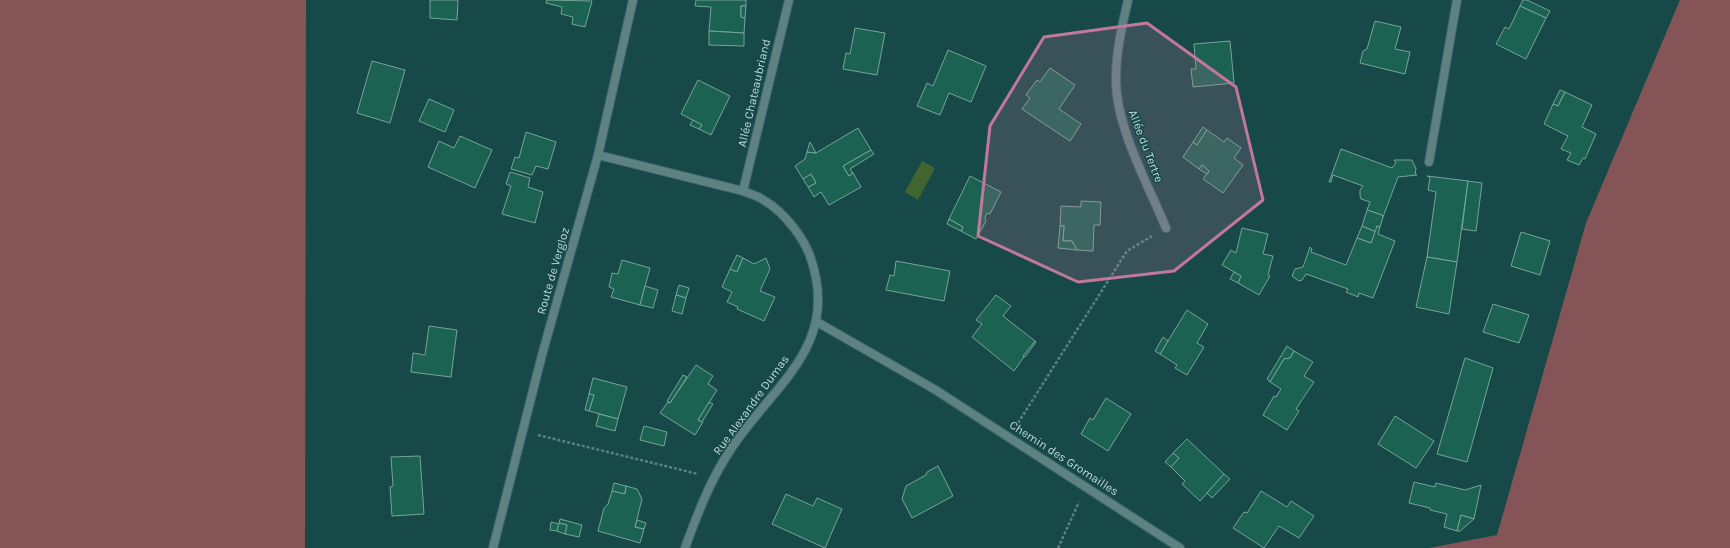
<svg xmlns="http://www.w3.org/2000/svg" width="1730" height="548" viewBox="0 0 1730 548" font-family="Karla,sans-serif">
<style>
.green{fill:#855457}
.water{fill:#41652e}
.building{fill:#1b6253;stroke:#77a498}
.lines{fill:none;stroke-linecap:round;stroke-linejoin:round}
.street-casing{stroke:#396666;stroke-width:10}
.path{stroke:#5a8282;stroke-width:2.5;stroke-dasharray:3 2;stroke-linecap:butt}
.street{stroke:#5d8281;stroke-width:8}
.marked{fill:#c1789a;fill-opacity:0.2;stroke:#c1789a;stroke-width:3;stroke-linejoin:round}
.labels{text-anchor:middle;stroke-width:3;stroke-linejoin:round;paint-order:stroke}
.street-label{font-size:12px;fill:#c0d9d9;stroke:#174949}
</style>
<rect width="100%" height="100%" fill="#174949"/>
<!-- green -->
<g class="green">
<path d="M 0,0 L 306,0 L 305,548 L 0,548 Z"/>
<path d="M 1680,0 L 1730,0 L 1730,548 L 1429,548 L 1497,535 L 1586,223 Z"/>
</g>
<!-- water -->
<path class="water" d="M 922,161 L 935,168 L 918,200 L 905,192 Z"/>
<!-- building -->
<g class="building">
<path d="M 430,0 L 458,0 L 457,20 L 430,18 Z"/>
<path d="M 547,0 L 592,1 L 585,27 L 572,24 L 573,17 L 561,14 L 562,7 L 546,3 Z"/>
<path d="M 696,0 L 746,0 L 746,6 L 741,6 L 741,17 L 745,18 L 744,33 L 709,31 L 711,7 L 695,6 Z"/>
<path d="M 1523,0 L 1527,0 L 1550,11 L 1546,18 L 1520,6 Z"/>
<path d="M 741,6 L 746,6 L 745,18 L 741,17 Z"/>
<path d="M 1520,6 L 1546,18 L 1526,59 L 1496,44 L 1505,27 L 1509,29 Z"/>
<path d="M 1375,21 L 1401,27 L 1395,49 L 1410,52 L 1405,74 L 1360,63 L 1363,51 L 1367,49 Z"/>
<path d="M 855,28 L 885,33 L 877,75 L 843,69 L 846,53 L 850,54 Z"/>
<path d="M 709,31 L 744,33 L 744,46 L 709,45 Z"/>
<path d="M 1230,41 L 1234,83 L 1193,87 L 1191,69 L 1196,69 L 1194,44 Z"/>
<path d="M 948,50 L 986,66 L 971,102 L 949,93 L 940,115 L 917,106 L 927,83 L 933,86 Z"/>
<path d="M 372,61 L 405,70 L 390,123 L 357,113 Z"/>
<path d="M 1050,68 L 1075,85 L 1059,109 L 1081,124 L 1070,141 L 1022,109 L 1030,98 L 1026,95 L 1037,80 L 1040,82 Z"/>
<path d="M 698,80 L 730,96 L 711,135 L 699,129 L 702,125 L 681,114 Z"/>
<path d="M 1560,90 L 1565,92 L 1558,106 L 1553,104 Z"/>
<path d="M 1565,92 L 1592,105 L 1582,127 L 1596,134 L 1585,159 L 1583,158 L 1579,165 L 1567,160 L 1571,153 L 1561,149 L 1568,136 L 1544,124 L 1553,104 L 1558,106 Z"/>
<path d="M 429,99 L 454,110 L 445,132 L 419,121 Z"/>
<path d="M 693,120 L 702,125 L 699,129 L 690,125 Z"/>
<path d="M 1203,127 L 1207,130 L 1197,145 L 1193,142 Z"/>
<path d="M 858,128 L 871,150 L 843,166 L 849,176 L 853,173 L 861,187 L 829,205 L 821,192 L 814,197 L 808,187 L 816,183 L 811,174 L 803,179 L 795,166 L 805,159 L 807,152 L 816,153 Z"/>
<path d="M 1207,130 L 1224,142 L 1227,138 L 1241,148 L 1234,158 L 1243,165 L 1223,193 L 1203,179 L 1209,171 L 1202,165 L 1199,169 L 1183,157 L 1193,142 L 1197,145 Z"/>
<path d="M 526,132 L 556,142 L 548,169 L 536,166 L 532,175 L 511,169 L 515,157 L 519,158 Z"/>
<path d="M 460,136 L 492,150 L 475,188 L 428,167 L 439,141 L 454,148 Z"/>
<path d="M 810,142 L 816,153 L 807,152 Z"/>
<path d="M 1341,149 L 1392,168 L 1396,163 L 1394,160 L 1412,160 L 1416,169 L 1415,174 L 1417,175 L 1398,177 L 1383,217 L 1382,215 L 1367,210 L 1370,202 L 1361,199 L 1360,196 L 1360,190 L 1363,186 L 1333,175 L 1331,182 L 1329,182 Z"/>
<path d="M 871,150 L 874,154 L 850,169 L 853,173 L 849,176 L 843,166 Z"/>
<path d="M 1202,165 L 1209,171 L 1207,174 L 1199,169 Z"/>
<path d="M 510,172 L 530,178 L 528,187 L 543,192 L 535,223 L 502,214 L 511,186 L 506,184 Z"/>
<path d="M 811,174 L 816,183 L 808,187 L 803,179 Z"/>
<path d="M 970,176 L 1001,192 L 990,214 L 987,213 L 985,218 L 986,221 L 976,239 L 961,231 L 963,227 L 949,219 Z"/>
<path d="M 1427,176 L 1468,181 L 1457,262 L 1427,257 L 1436,192 L 1428,190 L 1430,177 Z"/>
<path d="M 1468,181 L 1482,183 L 1476,231 L 1462,229 Z"/>
<path d="M 1081,201 L 1101,202 L 1100,225 L 1094,225 L 1093,251 L 1077,250 L 1072,241 L 1063,241 L 1064,226 L 1060,226 L 1061,206 L 1081,207 Z"/>
<path d="M 1367,210 L 1382,215 L 1383,217 L 1380,227 L 1377,226 L 1376,232 L 1362,226 Z"/>
<path d="M 949,219 L 963,227 L 961,231 L 947,224 Z"/>
<path d="M 1060,226 L 1064,226 L 1063,241 L 1072,241 L 1077,250 L 1058,248 Z"/>
<path d="M 1362,226 L 1376,232 L 1371,243 L 1357,238 Z"/>
<path d="M 1377,226 L 1380,227 L 1378,234 L 1395,241 L 1373,298 L 1359,293 L 1358,297 L 1346,292 L 1348,289 L 1306,274 L 1302,280 L 1299,281 L 1292,276 L 1295,269 L 1303,267 L 1310,247 L 1312,249 L 1311,252 L 1346,265 L 1357,238 L 1371,243 Z"/>
<path d="M 1242,228 L 1268,234 L 1263,254 L 1273,256 L 1268,275 L 1270,276 L 1259,295 L 1238,283 L 1241,276 L 1222,265 L 1231,250 L 1236,253 Z"/>
<path d="M 1521,232 L 1550,241 L 1540,275 L 1511,266 Z"/>
<path d="M 737,255 L 743,258 L 737,272 L 730,269 Z"/>
<path d="M 1427,257 L 1457,262 L 1449,314 L 1416,307 Z"/>
<path d="M 743,258 L 754,264 L 766,258 L 770,269 L 760,291 L 775,297 L 764,321 L 737,309 L 738,307 L 727,302 L 732,292 L 722,287 L 730,269 L 737,272 Z"/>
<path d="M 622,260 L 650,268 L 640,305 L 611,297 L 614,289 L 609,287 L 612,273 L 618,274 Z"/>
<path d="M 896,261 L 950,271 L 944,301 L 886,290 L 890,275 L 894,276 Z"/>
<path d="M 1234,272 L 1241,276 L 1238,283 L 1230,279 Z"/>
<path d="M 679,285 L 689,288 L 686,298 L 676,295 Z"/>
<path d="M 645,286 L 658,290 L 653,308 L 640,305 Z"/>
<path d="M 676,295 L 686,298 L 682,314 L 672,311 Z"/>
<path d="M 996,295 L 1011,306 L 1003,316 L 1035,341 L 1014,371 L 972,337 L 982,324 L 976,320 Z"/>
<path d="M 1493,304 L 1529,315 L 1519,343 L 1483,332 Z"/>
<path d="M 1187,310 L 1208,324 L 1197,343 L 1204,347 L 1187,375 L 1175,368 L 1177,365 L 1160,354 Z"/>
<path d="M 429,326 L 457,330 L 451,377 L 411,372 L 413,353 L 425,355 Z"/>
<path d="M 1163,337 L 1168,341 L 1160,354 L 1155,351 Z"/>
<path d="M 1035,341 L 1036,342 L 1025,357 L 1023,356 Z"/>
<path d="M 1287,346 L 1294,351 L 1290,358 L 1284,359 L 1270,382 L 1267,379 Z"/>
<path d="M 1294,351 L 1313,362 L 1304,376 L 1314,382 L 1296,409 L 1299,411 L 1287,430 L 1263,415 L 1274,396 L 1276,397 L 1281,389 L 1270,382 L 1284,359 L 1290,358 Z"/>
<path d="M 1465,358 L 1493,368 L 1467,462 L 1437,454 Z"/>
<path d="M 696,365 L 713,376 L 708,384 L 717,390 L 698,420 L 703,422 L 695,435 L 660,413 L 668,402 L 670,403 Z"/>
<path d="M 683,375 L 687,377 L 670,403 L 667,401 Z"/>
<path d="M 593,378 L 627,387 L 618,419 L 589,411 L 594,395 L 589,394 Z"/>
<path d="M 589,394 L 594,395 L 589,411 L 585,410 Z"/>
<path d="M 1106,398 L 1131,414 L 1108,451 L 1081,434 L 1090,418 L 1093,420 Z"/>
<path d="M 709,402 L 713,404 L 702,422 L 698,420 Z"/>
<path d="M 599,414 L 618,419 L 615,431 L 596,426 Z"/>
<path d="M 1395,416 L 1434,441 L 1416,468 L 1378,444 Z"/>
<path d="M 644,426 L 667,432 L 664,446 L 640,440 Z"/>
<path d="M 1187,439 L 1224,474 L 1200,501 L 1182,484 L 1185,481 L 1171,467 L 1179,458 L 1173,453 Z"/>
<path d="M 1173,453 L 1179,458 L 1171,467 L 1165,462 Z"/>
<path d="M 420,456 L 424,514 L 392,516 L 390,487 L 393,486 L 391,457 Z"/>
<path d="M 938,466 L 953,496 L 912,518 L 902,499 L 906,486 L 926,475 L 927,472 Z"/>
<path d="M 1224,474 L 1230,479 L 1212,498 L 1207,493 Z"/>
<path d="M 1414,482 L 1435,487 L 1436,483 L 1465,490 L 1481,485 L 1474,519 L 1461,515 L 1457,531 L 1444,527 L 1447,514 L 1430,510 L 1430,508 L 1409,503 Z"/>
<path d="M 614,483 L 626,486 L 625,494 L 612,491 Z"/>
<path d="M 626,486 L 637,489 L 642,499 L 635,527 L 644,529 L 640,543 L 598,531 L 604,508 L 608,504 L 612,491 L 625,494 Z"/>
<path d="M 1261,491 L 1287,507 L 1291,501 L 1314,516 L 1299,538 L 1279,526 L 1264,548 L 1233,528 L 1244,512 L 1247,513 Z"/>
<path d="M 786,494 L 813,506 L 817,498 L 842,509 L 825,548 L 772,524 Z"/>
<path d="M 1461,515 L 1474,519 L 1460,531 L 1457,531 Z"/>
<path d="M 560,519 L 582,525 L 579,537 L 565,534 L 567,525 L 559,523 Z"/>
<path d="M 637,520 L 646,523 L 644,529 L 635,527 Z"/>
<path d="M 551,522 L 559,524 L 557,531 L 550,530 Z"/>
<path d="M 559,523 L 567,525 L 565,534 L 557,531 Z"/>
</g>
<g class="lines">
<defs>
<g id="street">
<path d="M 1128,0 C 1122,26 1116,52 1116,78 C 1115,126 1148,184 1166,228"/>
<path d="M 598,155 L 743,191 C 750,194 759,196 765,201 C 784,212 805,239 811,259 C 841,348 770,387 729,452 C 710,481 697,515 685,548"/>
<path d="M 1429,162 L 1457,0"/>
<path d="M 743,191 L 789,0"/>
<path d="M 817,322 L 934,389 L 1180,548"/>
<path d="M 493,548 L 542,355 L 598,155 L 633,0"/>
</g>
</defs>
<!-- street casing -->
<use href="#street" class="street-casing"/>
<!-- path -->
<g class="path">
<path d="M 1018,423 L 1127,251 L 1152,236"/>
<path d="M 538,435 L 698,474"/>
<path d="M 1058,548 L 1079,502"/>
</g>
<!-- street -->
<use href="#street" class="street"/>
</g>
<!-- marked area -->
<path class="marked" d="M 1147,23 L 1236,87 L 1263,200 L 1174,271 L 1078,282 L 978,236 L 990,126 L 1044,37 Z"/>
<g class="labels">
<!-- street labels -->
<g class="street-label">
<text transform="translate(754 93) rotate(-77)" y="4">Allée Chateaubriand</text>
<text transform="translate(1146 146) rotate(69)" y="4">Allée du Tertre</text>
<text transform="translate(553 271) rotate(-74)" y="4">Route de Vergloz</text>
<text transform="translate(751 405) rotate(-54)" y="4">Rue Alexandre Dumas</text>
<text transform="translate(1064 458) rotate(33)" y="4">Chemin des Gromailles</text>
</g>
</g>
</svg>
